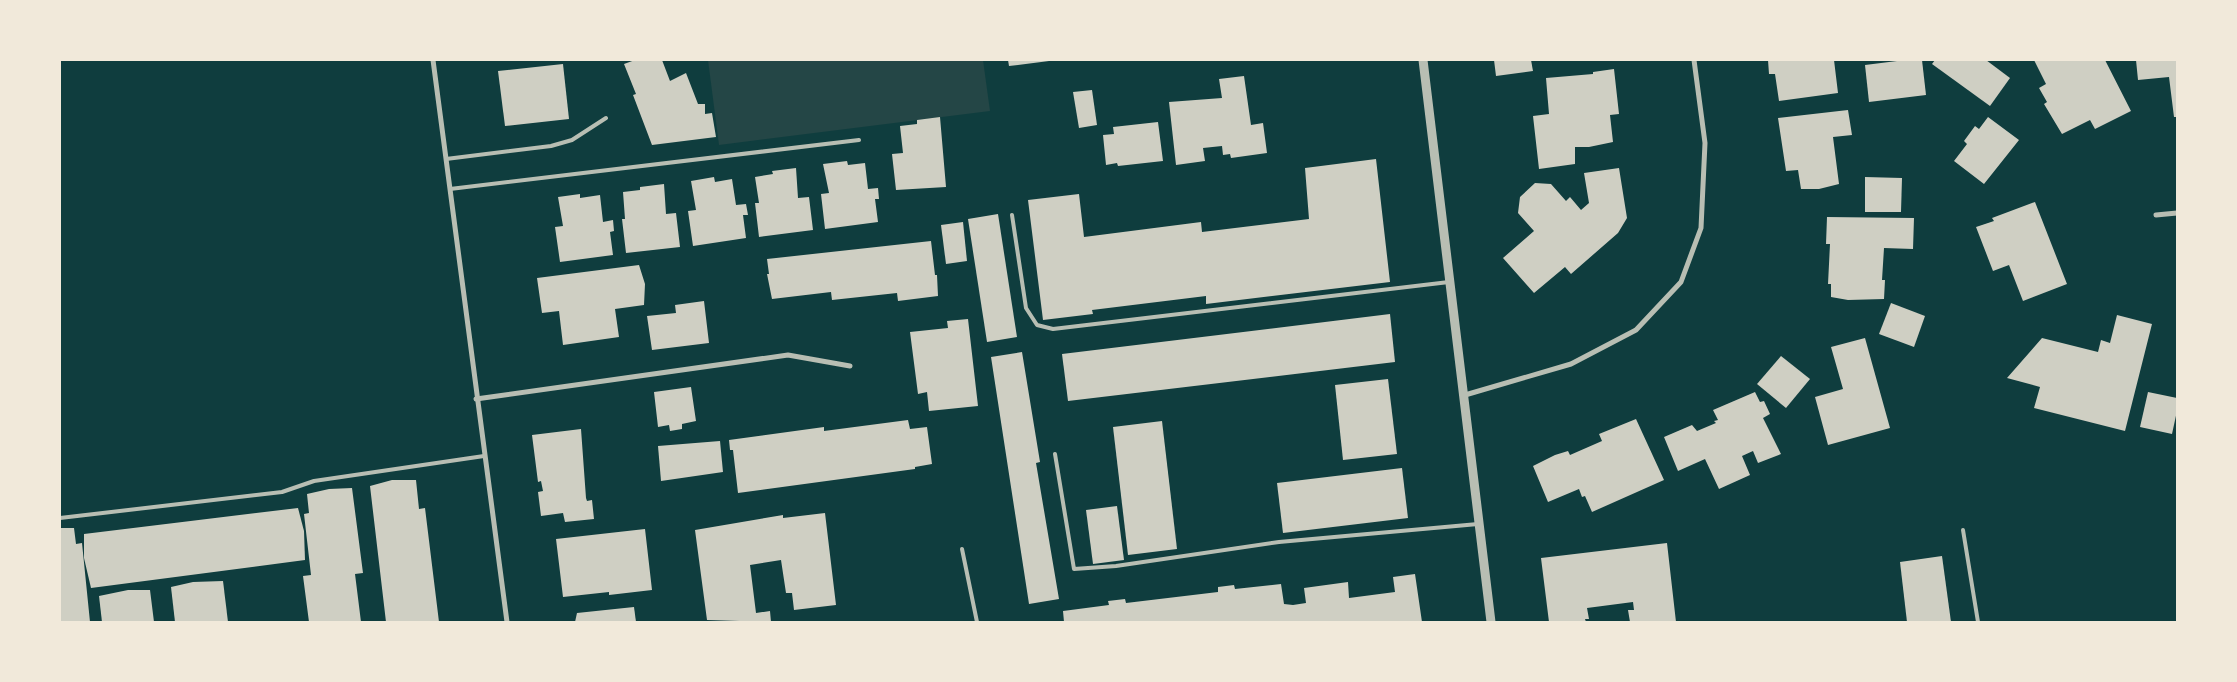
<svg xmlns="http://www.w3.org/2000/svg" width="2237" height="682" viewBox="0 0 2237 682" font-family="'Golos Text',sans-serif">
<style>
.green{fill:#244646}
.building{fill:#cfcfc3}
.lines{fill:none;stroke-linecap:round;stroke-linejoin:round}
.service{stroke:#b8beb3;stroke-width:4}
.minor{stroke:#b8beb3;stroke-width:5}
.tertiary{stroke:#b8beb3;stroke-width:9}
</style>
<rect width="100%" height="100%" fill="#0f3d3e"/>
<!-- green -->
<path class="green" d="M 708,60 L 983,60 L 990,111 L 719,145 Z"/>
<!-- building -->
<g class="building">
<path d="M 635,60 L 662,60 L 670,81 L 686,73 L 698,104 L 705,104 L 705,114 L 712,113 L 716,137 L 652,145 L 633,95 L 636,94 L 624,64 Z"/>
<path d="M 1008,60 L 1049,60 L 1049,61 L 1009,66 Z"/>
<path d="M 1494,60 L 1531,60 L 1533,71 L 1496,76 Z"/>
<path d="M 1768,60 L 1834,60 L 1838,93 L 1779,101 L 1775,74 L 1769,74 Z"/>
<path d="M 1905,60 L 1922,60 L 1926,95 L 1869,102 L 1865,65 Z"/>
<path d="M 1935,60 L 1986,60 L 2010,78 L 1990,106 L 1932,64 Z"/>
<path d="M 2034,60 L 2105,60 L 2131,111 L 2095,129 L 2090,120 L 2062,134 L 2044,104 L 2047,102 L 2039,88 L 2046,84 Z"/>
<path d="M 2136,60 L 2177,60 L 2177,117 L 2174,117 L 2169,77 L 2138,80 Z"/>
<path d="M 563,64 L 569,119 L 505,126 L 498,71 Z"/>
<path d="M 1614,69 L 1619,114 L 1610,115 L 1613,142 L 1589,147 L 1575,147 L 1575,164 L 1539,169 L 1533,116 L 1549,114 L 1546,78 L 1593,74 L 1593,72 Z"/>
<path d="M 1244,76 L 1251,125 L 1263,123 L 1267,153 L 1231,158 L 1230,154 L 1223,155 L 1222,146 L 1203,148 L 1205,161 L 1176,165 L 1169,102 L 1222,98 L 1219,79 Z"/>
<path d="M 1092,90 L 1097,125 L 1079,128 L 1073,92 Z"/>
<path d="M 1848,110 L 1852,135 L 1833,137 L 1839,184 L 1819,189 L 1801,189 L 1798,170 L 1786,171 L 1778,118 Z"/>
<path d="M 940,117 L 946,187 L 896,190 L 892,154 L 903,153 L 900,126 L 917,124 L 917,120 Z"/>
<path d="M 1988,117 L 2019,140 L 1984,184 L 1954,161 L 1967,144 L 1964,141 L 1975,126 L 1979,129 Z"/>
<path d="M 1158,122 L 1163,161 L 1118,166 L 1117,163 L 1106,165 L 1103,135 L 1114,134 L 1113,127 Z"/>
<path d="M 1376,159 L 1390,282 L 1206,304 L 1206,296 L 1092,310 L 1093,314 L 1043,320 L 1028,200 L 1079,194 L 1084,237 L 1201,222 L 1202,232 L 1309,219 L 1305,168 Z"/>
<path d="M 847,161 L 848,165 L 865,163 L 868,189 L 878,188 L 879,199 L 875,199 L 878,222 L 825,229 L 821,194 L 829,193 L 823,164 Z"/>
<path d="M 796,168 L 798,198 L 809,197 L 813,230 L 759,237 L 755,203 L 759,203 L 755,177 L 773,174 L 772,171 Z"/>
<path d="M 1619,168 L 1627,218 L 1618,233 L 1571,274 L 1565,267 L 1534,293 L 1503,258 L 1534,231 L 1518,213 L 1520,197 L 1535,183 L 1551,184 L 1566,201 L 1570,197 L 1581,210 L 1589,203 L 1584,173 Z"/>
<path d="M 714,177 L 715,182 L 732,179 L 736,205 L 746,204 L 748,215 L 743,215 L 746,238 L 693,246 L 688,211 L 696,210 L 691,181 Z"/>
<path d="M 1865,177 L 1902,178 L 1901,212 L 1865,212 Z"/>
<path d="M 664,184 L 666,214 L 676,213 L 680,247 L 626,253 L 622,219 L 625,219 L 623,192 L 640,190 L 640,187 Z"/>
<path d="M 580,194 L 580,198 L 600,195 L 603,222 L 613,220 L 614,231 L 610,232 L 613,255 L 560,262 L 555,227 L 563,226 L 558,197 Z"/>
<path d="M 2035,202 L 2067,284 L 2023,301 L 2009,265 L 1993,271 L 1976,227 L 1994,221 L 1992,218 Z"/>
<path d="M 998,214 L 1017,337 L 987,342 L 968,219 Z"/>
<path d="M 1827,217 L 1914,218 L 1913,249 L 1884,248 L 1882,280 L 1885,280 L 1884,299 L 1848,300 L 1831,297 L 1831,284 L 1828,284 L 1830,244 L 1826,244 Z"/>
<path d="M 963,222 L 967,261 L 946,264 L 941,225 Z"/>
<path d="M 931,241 L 935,275 L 937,275 L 938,296 L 898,301 L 897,293 L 832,300 L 831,292 L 772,299 L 767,274 L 769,274 L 767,259 Z"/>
<path d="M 639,265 L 645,284 L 644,305 L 615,309 L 619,337 L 563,345 L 559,311 L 542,313 L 537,278 Z"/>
<path d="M 704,301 L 709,343 L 652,350 L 647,316 L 676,313 L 675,305 Z"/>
<path d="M 1891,303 L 1925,316 L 1914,347 L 1879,334 Z"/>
<path d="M 1390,314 L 1395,362 L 1068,401 L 1062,354 Z"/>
<path d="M 2117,315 L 2152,324 L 2125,431 L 2034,408 L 2040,387 L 2007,378 L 2042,338 L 2098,352 L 2101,340 L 2110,343 Z"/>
<path d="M 968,319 L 978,406 L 929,411 L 927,392 L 918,394 L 910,332 L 948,328 L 947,321 Z"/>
<path d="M 1865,338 L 1890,428 L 1828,445 L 1815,397 L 1843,389 L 1831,347 Z"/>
<path d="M 1022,352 L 1040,462 L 1036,463 L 1059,599 L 1029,604 L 991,357 Z"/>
<path d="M 1781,356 L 1810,379 L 1786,408 L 1757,384 Z"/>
<path d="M 1388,379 L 1397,454 L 1343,460 L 1335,385 Z"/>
<path d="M 691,387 L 696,421 L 682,424 L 682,429 L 670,431 L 669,425 L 658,427 L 654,392 Z"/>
<path d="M 1755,392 L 1760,402 L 1764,401 L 1770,414 L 1763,418 L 1781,454 L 1758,463 L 1753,451 L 1742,456 L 1750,475 L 1719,489 L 1705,459 L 1678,471 L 1664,437 L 1692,425 L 1697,431 L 1716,423 L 1714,421 L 1718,420 L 1713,410 Z"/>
<path d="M 2148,392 L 2177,398 L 2177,411 L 2172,434 L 2140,427 Z"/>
<path d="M 1636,419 L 1664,480 L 1592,512 L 1585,496 L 1582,497 L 1579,489 L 1548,502 L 1533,466 L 1555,455 L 1568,451 L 1570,455 L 1602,441 L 1599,434 Z"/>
<path d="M 908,420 L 910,429 L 927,427 L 932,464 L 915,467 L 915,469 L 738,493 L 733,450 L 730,450 L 729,440 L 824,427 L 824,431 Z"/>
<path d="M 1162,421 L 1177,549 L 1128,555 L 1113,427 Z"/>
<path d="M 581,429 L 586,498 L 587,501 L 592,500 L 594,519 L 565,522 L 563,513 L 541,516 L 538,492 L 543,491 L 541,481 L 538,482 L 532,435 Z"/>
<path d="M 720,441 L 723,472 L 661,481 L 658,446 Z"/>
<path d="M 1402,468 L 1408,518 L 1283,533 L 1277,483 Z"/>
<path d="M 392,480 L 416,480 L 419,509 L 425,508 L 439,622 L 386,622 L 370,486 Z"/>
<path d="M 352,488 L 363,573 L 355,574 L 361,622 L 309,622 L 303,576 L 311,575 L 304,514 L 309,513 L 307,494 L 329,489 Z"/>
<path d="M 1117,506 L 1124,560 L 1093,564 L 1086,510 Z"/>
<path d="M 298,508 L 304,531 L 305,560 L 91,588 L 84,558 L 84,534 Z"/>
<path d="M 825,513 L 836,605 L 794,610 L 792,593 L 786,593 L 781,560 L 750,565 L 756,613 L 770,611 L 771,622 L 707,620 L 695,530 L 783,515 L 783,518 Z"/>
<path d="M 60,528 L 74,528 L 76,544 L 82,543 L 90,622 L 60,622 Z"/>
<path d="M 645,529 L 652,590 L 609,595 L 609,592 L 563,597 L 556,539 Z"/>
<path d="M 1667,543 L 1676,622 L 1630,622 L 1628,610 L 1634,610 L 1633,602 L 1587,608 L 1589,619 L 1585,619 L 1586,622 L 1549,622 L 1541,558 Z"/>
<path d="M 1942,556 L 1951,622 L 1907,622 L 1900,562 Z"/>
<path d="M 1415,574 L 1422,622 L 1064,622 L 1063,611 L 1109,605 L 1108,601 L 1125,599 L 1126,603 L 1218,592 L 1218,587 L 1234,585 L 1235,589 L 1281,584 L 1284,604 L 1293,605 L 1306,603 L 1304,588 L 1348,582 L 1349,598 L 1395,592 L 1393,577 Z"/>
<path d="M 223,581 L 228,622 L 175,622 L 171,587 L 193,582 Z"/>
<path d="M 128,590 L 150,590 L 154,622 L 102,622 L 99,596 Z"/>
<path d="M 634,607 L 636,622 L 575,622 L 577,613 Z"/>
</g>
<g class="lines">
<!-- service -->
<g class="service">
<path d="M 446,159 L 551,146 L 572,140 L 606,118"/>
<path d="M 450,189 L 859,140"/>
<path d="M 1012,215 L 1026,308 L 1037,325 L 1053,329 L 1449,282"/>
<path d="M 1055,454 L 1074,569 L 1116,566 L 1279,542 L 1478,524"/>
<path d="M 60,518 L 282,492 L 314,481 L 484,456"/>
<path d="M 1963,530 L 1978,622"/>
<path d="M 962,549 L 977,622"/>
</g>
<!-- minor -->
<g class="minor">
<path d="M 433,60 L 507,622"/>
<path d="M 2156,215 L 2177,213"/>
<path d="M 1465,395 L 1571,364 L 1636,330 L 1681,282 L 1701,228 L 1705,143 L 1694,60"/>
<path d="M 476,399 L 788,355 L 850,366"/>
</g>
<!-- tertiary -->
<path class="tertiary" d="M 1423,60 L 1491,622"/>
</g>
<!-- border -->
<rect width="2237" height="682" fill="none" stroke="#f1e9da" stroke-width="122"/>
</svg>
